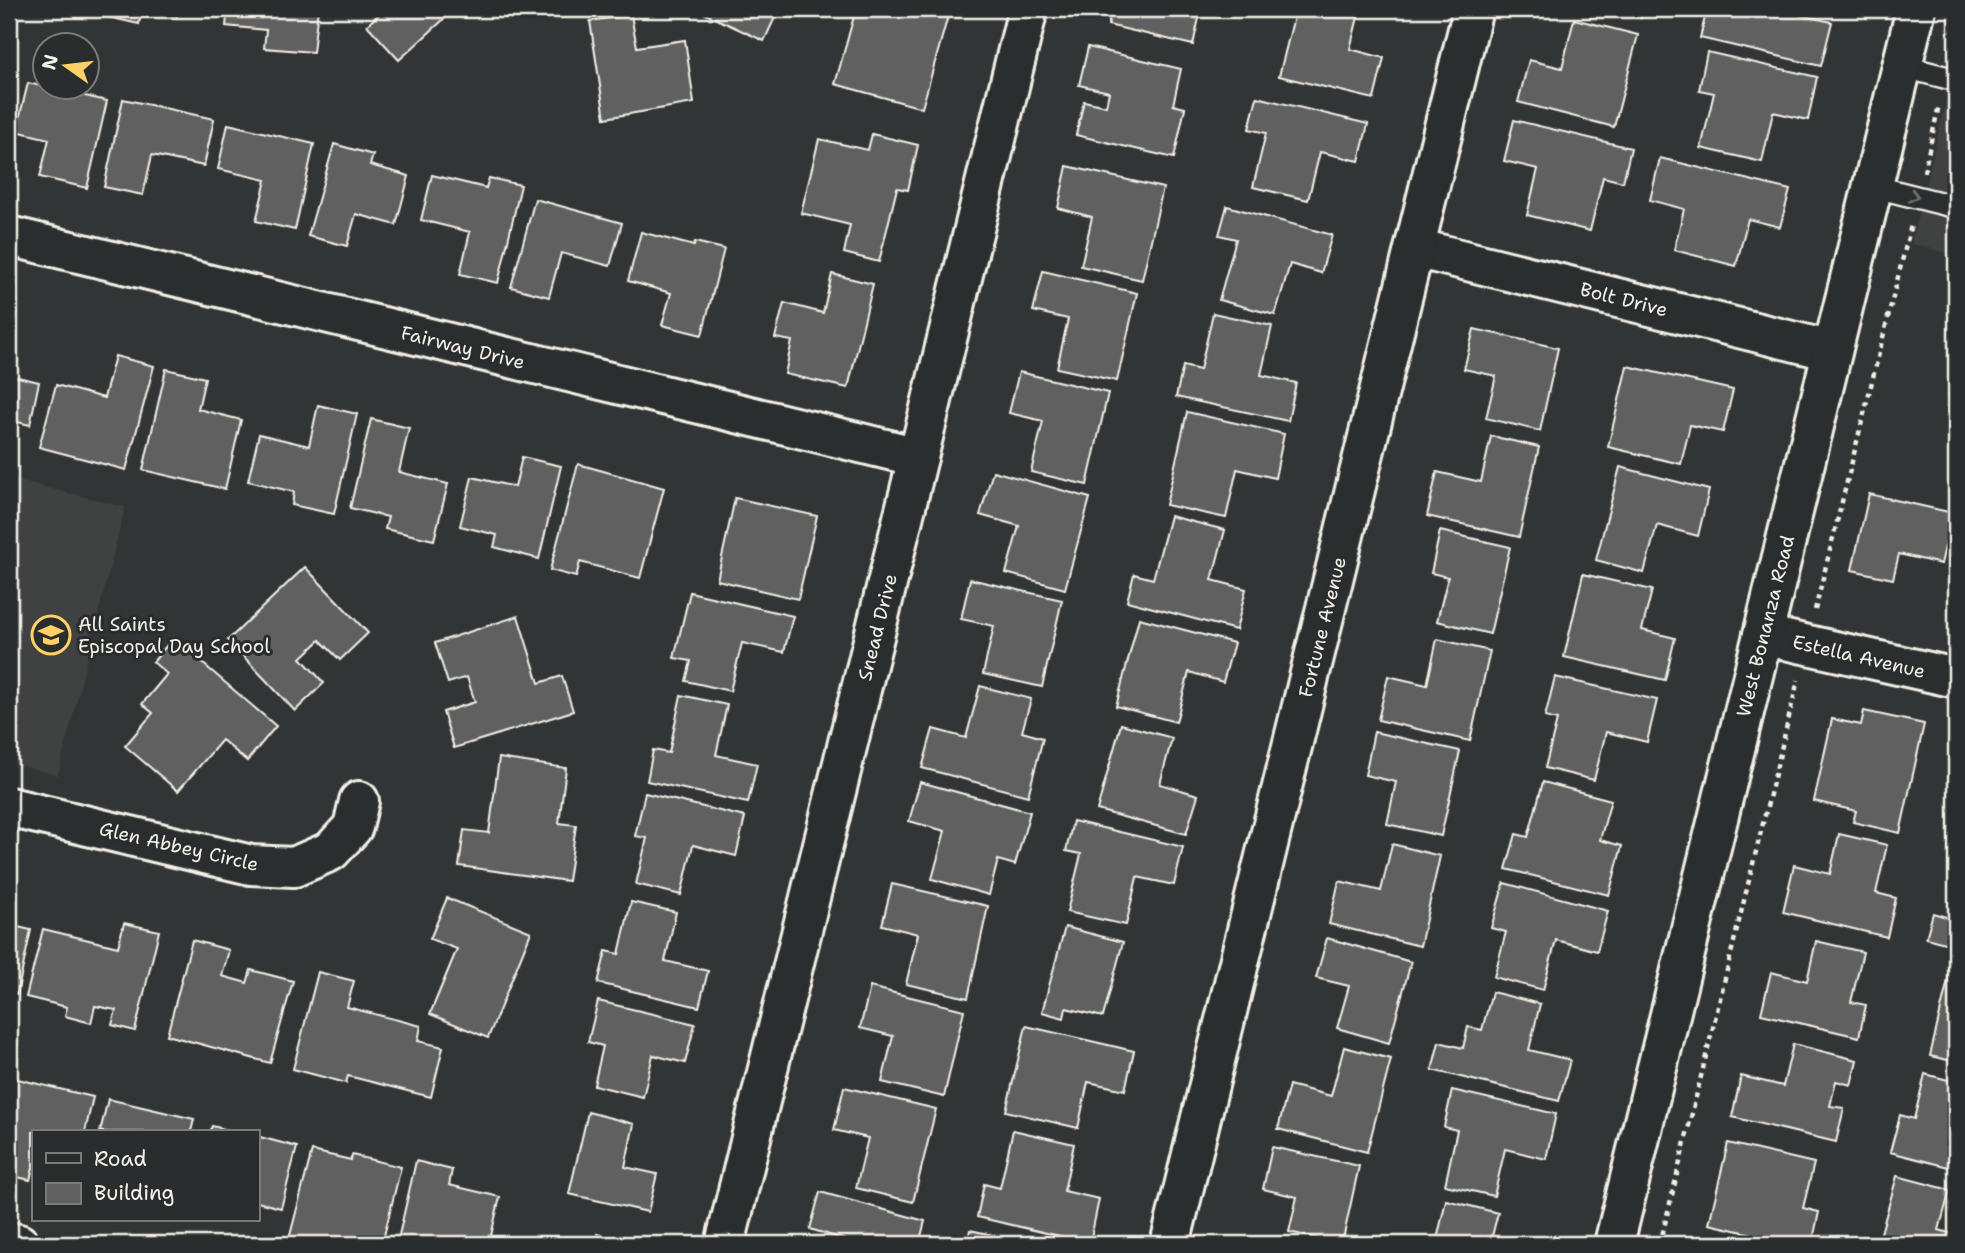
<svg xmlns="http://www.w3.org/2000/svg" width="1965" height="1253" viewBox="0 0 1965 1253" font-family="'Shantell Sans',sans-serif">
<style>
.built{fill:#404242}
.building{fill:#5f605f;stroke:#f4f1e8;stroke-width:2}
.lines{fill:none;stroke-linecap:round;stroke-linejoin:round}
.service-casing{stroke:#f4f1e8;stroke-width:26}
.minor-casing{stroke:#f4f1e8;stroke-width:44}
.tertiary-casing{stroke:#f4f1e8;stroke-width:44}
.path{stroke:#f4f1e8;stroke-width:4.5;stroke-dasharray:5 5;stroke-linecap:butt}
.service{stroke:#2a2d2e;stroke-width:21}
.minor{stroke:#2a2d2e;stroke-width:38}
.tertiary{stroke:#2a2d2e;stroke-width:38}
.oneway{stroke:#71726f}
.labels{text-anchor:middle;stroke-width:6;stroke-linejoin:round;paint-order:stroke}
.street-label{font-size:19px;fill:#f4f1e8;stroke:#2a2d2e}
.poi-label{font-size:19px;fill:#f4f1e8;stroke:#2a2d2e;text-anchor:start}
</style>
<rect width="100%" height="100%" fill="#323535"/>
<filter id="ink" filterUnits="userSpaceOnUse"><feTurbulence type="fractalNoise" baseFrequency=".0143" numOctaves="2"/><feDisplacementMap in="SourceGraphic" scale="14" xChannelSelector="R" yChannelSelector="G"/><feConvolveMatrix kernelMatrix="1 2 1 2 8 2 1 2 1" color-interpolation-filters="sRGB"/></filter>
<g filter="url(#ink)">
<!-- built -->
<g class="built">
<path d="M 1956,60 L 1956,255 L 1911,244 Z"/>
<path d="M 9,478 L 125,507 L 58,775 L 9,763 Z"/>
</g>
<!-- building -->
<g class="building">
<path d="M 83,9 L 179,9 L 177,17 L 142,10 L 139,24 L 82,11 Z"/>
<path d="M 228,9 L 318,9 L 313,52 L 264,48 L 266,30 L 226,26 Z"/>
<path d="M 385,9 L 455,9 L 399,60 L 367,25 Z"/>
<path d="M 695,9 L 779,9 L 764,41 Z"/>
<path d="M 856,9 L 950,9 L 922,108 L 835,84 Z"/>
<path d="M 1112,9 L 1201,9 L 1193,45 L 1108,25 Z"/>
<path d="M 1296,9 L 1360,9 L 1350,49 L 1384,58 L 1374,99 L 1279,76 Z"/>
<path d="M 1608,9 L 1643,9 L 1641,18 Z"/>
<path d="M 1707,9 L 1801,9 L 1799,15 L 1832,22 L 1821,66 L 1700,38 Z"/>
<path d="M 631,15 L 637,47 L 685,40 L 694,103 L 605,118 L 590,21 Z"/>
<path d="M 1574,19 L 1638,35 L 1614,127 L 1518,102 L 1529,60 L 1562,68 Z"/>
<path d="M 1088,47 L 1181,69 L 1173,105 L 1185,108 L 1174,158 L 1076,135 L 1084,101 L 1106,106 L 1109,92 L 1079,85 Z"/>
<path d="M 1707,52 L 1817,77 L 1808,120 L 1773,112 L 1762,162 L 1701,148 L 1714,93 L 1699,90 Z"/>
<path d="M 28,83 L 107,101 L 87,188 L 40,177 L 49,139 L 16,131 Z"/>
<path d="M 1257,97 L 1368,124 L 1359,161 L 1320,152 L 1308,200 L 1253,187 L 1266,133 L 1249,129 Z"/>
<path d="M 123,99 L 214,119 L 204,166 L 152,155 L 143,195 L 104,187 Z"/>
<path d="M 1514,120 L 1631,148 L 1623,182 L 1603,177 L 1590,231 L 1527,215 L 1538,169 L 1504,161 Z"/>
<path d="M 228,124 L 314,144 L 295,230 L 256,221 L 266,180 L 218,169 Z"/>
<path d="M 872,134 L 918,145 L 908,190 L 897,188 L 879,262 L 844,253 L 850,225 L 801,213 L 819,139 L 868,150 Z"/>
<path d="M 334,144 L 373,155 L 370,165 L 409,176 L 396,225 L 356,214 L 347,246 L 308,236 Z"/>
<path d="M 1660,158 L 1790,190 L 1780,227 L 1748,219 L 1736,266 L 1674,250 L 1684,209 L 1650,200 Z"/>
<path d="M 1067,166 L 1163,188 L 1142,280 L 1081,266 L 1092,217 L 1058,208 Z"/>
<path d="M 432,175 L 486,188 L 489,178 L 521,185 L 498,283 L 460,274 L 470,232 L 421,220 Z"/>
<path d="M 535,199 L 622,223 L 610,266 L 561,253 L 549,297 L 511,287 Z"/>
<path d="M 1227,206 L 1332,235 L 1321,273 L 1290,264 L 1275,315 L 1219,300 L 1236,239 L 1219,235 Z"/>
<path d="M 641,232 L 694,246 L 695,242 L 724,249 L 702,335 L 662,325 L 671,293 L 628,281 Z"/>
<path d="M 1043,271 L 1137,293 L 1117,381 L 1057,368 L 1068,319 L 1033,311 Z"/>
<path d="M 832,274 L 873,284 L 848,388 L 785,374 L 792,341 L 775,338 L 784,303 L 823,313 Z"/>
<path d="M 1213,313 L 1272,326 L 1261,375 L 1296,383 L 1288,421 L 1176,397 L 1183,366 L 1200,370 Z"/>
<path d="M 1474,329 L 1558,348 L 1540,431 L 1486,418 L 1496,376 L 1464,369 Z"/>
<path d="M 115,356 L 154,366 L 126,470 L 39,447 L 56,385 L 104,398 Z"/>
<path d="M 1627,366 L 1733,390 L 1723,432 L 1690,425 L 1681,464 L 1608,447 Z"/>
<path d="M 166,369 L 205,378 L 198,409 L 241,420 L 225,489 L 143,470 Z"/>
<path d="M 1019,372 L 1108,393 L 1087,485 L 1031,472 L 1043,421 L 1009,413 Z"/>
<path d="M 9,375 L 39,382 L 30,425 L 9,420 Z"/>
<path d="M 318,405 L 357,414 L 334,514 L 292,505 L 294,492 L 248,481 L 259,434 L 309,446 Z"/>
<path d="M 1187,412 L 1284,434 L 1275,478 L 1237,469 L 1226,518 L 1166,505 Z"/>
<path d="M 371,419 L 409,428 L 399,472 L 448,484 L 434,540 L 385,529 L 388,517 L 350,508 Z"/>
<path d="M 1491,436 L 1539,447 L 1519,537 L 1427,516 L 1437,472 L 1481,482 Z"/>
<path d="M 522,457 L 561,466 L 539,559 L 494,547 L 497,535 L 460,526 L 472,477 L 515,487 Z"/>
<path d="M 578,464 L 664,488 L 640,578 L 580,562 L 576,577 L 550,570 Z"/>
<path d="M 1620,467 L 1709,490 L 1698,536 L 1657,525 L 1644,573 L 1596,560 Z"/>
<path d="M 993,471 L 1090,498 L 1065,589 L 1006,573 L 1019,526 L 980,515 Z"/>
<path d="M 1869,494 L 1953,513 L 1941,564 L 1899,554 L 1893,579 L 1852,570 Z"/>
<path d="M 735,498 L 817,516 L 798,599 L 717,580 Z"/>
<path d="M 1170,516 L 1225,530 L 1212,580 L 1246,589 L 1236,630 L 1127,601 L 1134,574 L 1153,579 Z"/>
<path d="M 1440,531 L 1510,547 L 1490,634 L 1437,621 L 1448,577 L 1431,573 Z"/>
<path d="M 305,567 L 368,633 L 340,660 L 320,640 L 301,658 L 324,683 L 295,711 L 228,640 Z"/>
<path d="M 1583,574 L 1652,590 L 1642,630 L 1675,638 L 1665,680 L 1564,657 Z"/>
<path d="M 970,579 L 1062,600 L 1042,687 L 983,674 L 994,626 L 961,619 Z"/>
<path d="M 690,592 L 793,616 L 784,652 L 742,643 L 730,691 L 686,681 L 691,661 L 674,658 Z"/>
<path d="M 518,616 L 539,683 L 562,676 L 573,711 L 454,748 L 443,712 L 475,702 L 467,677 L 448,683 L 435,643 Z"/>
<path d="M 1139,618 L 1234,643 L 1223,682 L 1189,672 L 1176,722 L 1116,706 Z"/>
<path d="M 173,638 L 276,726 L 247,761 L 222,740 L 178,791 L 125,746 L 153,713 L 142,704 L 167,674 L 153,662 Z"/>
<path d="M 1437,639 L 1490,651 L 1470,741 L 1378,720 L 1388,676 L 1427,685 Z"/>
<path d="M 1555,677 L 1657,700 L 1647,742 L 1606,732 L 1594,780 L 1545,768 L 1557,720 L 1545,717 Z"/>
<path d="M 980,686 L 1031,699 L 1022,732 L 1043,738 L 1028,796 L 922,768 L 933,729 L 966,738 Z"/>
<path d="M 681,695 L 727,705 L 716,755 L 757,764 L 748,803 L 647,781 L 653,750 L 669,753 Z"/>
<path d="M 1864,711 L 1924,724 L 1900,833 L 1853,822 L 1856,811 L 1814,801 L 1832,719 L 1861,725 Z"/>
<path d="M 1121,724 L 1172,738 L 1160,784 L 1198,795 L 1186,834 L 1097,810 Z"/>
<path d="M 1374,732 L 1460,751 L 1441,836 L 1387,824 L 1396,782 L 1365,775 Z"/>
<path d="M 499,758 L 566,768 L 559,823 L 576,825 L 568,881 L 459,866 L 464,830 L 489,833 Z"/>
<path d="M 920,782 L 1030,812 L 1015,865 L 998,860 L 989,895 L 932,879 L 945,831 L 909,821 Z"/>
<path d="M 1543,782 L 1611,800 L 1600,840 L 1622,846 L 1609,895 L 1506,869 L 1516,834 L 1528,837 Z"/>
<path d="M 645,793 L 745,817 L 736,856 L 693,845 L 681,895 L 636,884 L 647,838 L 635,836 Z"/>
<path d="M 1073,821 L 1183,847 L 1174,885 L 1137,877 L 1126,925 L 1067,912 L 1081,854 L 1066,851 Z"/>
<path d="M 1839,834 L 1887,845 L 1876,893 L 1896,898 L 1887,937 L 1783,912 L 1794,865 L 1830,874 Z"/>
<path d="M 1392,844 L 1440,856 L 1420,946 L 1329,924 L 1339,881 L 1381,891 Z"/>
<path d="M 1504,883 L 1608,911 L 1597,951 L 1556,940 L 1543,990 L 1494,977 L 1506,932 L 1491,928 Z"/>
<path d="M 892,884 L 988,906 L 968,998 L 906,984 L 918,934 L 882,925 Z"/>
<path d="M 447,898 L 531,932 L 488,1038 L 430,1014 L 457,949 L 430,939 Z"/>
<path d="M 631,902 L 676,912 L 665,961 L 708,971 L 699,1007 L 598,983 L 606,951 L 619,954 Z"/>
<path d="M 1933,913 L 1956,920 L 1956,946 L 1926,938 Z"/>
<path d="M 124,923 L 159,931 L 135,1031 L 112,1025 L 116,1010 L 95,1006 L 91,1023 L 65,1016 L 67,1007 L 26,997 L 43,929 L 118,947 Z"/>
<path d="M 9,925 L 31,930 L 17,994 L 9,992 Z"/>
<path d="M 1065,927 L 1123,942 L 1103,1017 L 1066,1008 L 1064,1018 L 1042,1012 Z"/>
<path d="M 1327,938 L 1411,962 L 1389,1043 L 1337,1028 L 1349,986 L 1316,978 Z"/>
<path d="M 192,940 L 229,950 L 222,976 L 247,983 L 251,970 L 293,981 L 270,1063 L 167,1035 Z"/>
<path d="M 1816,941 L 1863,952 L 1851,1002 L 1866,1005 L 1859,1037 L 1761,1014 L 1771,972 L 1807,981 Z"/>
<path d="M 1951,967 L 1956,969 L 1956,1062 L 1930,1056 Z"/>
<path d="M 318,972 L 354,981 L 347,1007 L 421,1026 L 418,1041 L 443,1047 L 431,1097 L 348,1076 L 346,1083 L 293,1069 Z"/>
<path d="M 870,987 L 964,1010 L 944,1097 L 882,1082 L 893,1036 L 860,1028 Z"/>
<path d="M 1492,992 L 1540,1004 L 1529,1050 L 1570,1060 L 1559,1101 L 1432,1070 L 1439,1042 L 1463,1048 L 1468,1027 L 1482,1030 Z"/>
<path d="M 598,1001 L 695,1024 L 685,1063 L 653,1055 L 643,1097 L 594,1085 L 603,1046 L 588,1042 Z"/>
<path d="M 1026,1026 L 1134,1051 L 1125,1090 L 1088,1082 L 1078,1128 L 1006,1111 Z"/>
<path d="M 1793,1044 L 1857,1060 L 1851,1085 L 1836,1081 L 1830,1106 L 1844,1108 L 1836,1142 L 1732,1117 L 1741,1076 L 1783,1086 Z"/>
<path d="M 1344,1047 L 1391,1059 L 1367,1152 L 1278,1129 L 1289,1085 L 1331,1096 Z"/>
<path d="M 1925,1074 L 1956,1082 L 1956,1169 L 1890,1152 L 1900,1115 L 1914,1119 Z"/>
<path d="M 9,1077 L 93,1097 L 85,1132 L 33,1132 L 33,1168 L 30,1180 L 9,1175 Z"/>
<path d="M 844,1087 L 936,1109 L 913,1202 L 856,1188 L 868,1138 L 834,1130 Z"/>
<path d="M 1452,1090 L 1556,1114 L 1546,1159 L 1505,1149 L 1494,1196 L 1445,1185 L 1457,1130 L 1444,1127 Z"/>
<path d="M 108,1099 L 194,1119 L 191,1132 L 100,1132 Z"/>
<path d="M 588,1112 L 634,1124 L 625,1167 L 657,1174 L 648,1212 L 569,1194 Z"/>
<path d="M 212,1126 L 236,1132 L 210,1132 Z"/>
<path d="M 1013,1130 L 1074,1144 L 1064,1191 L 1099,1199 L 1090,1243 L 977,1217 L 984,1184 L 1000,1188 Z"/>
<path d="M 260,1137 L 297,1147 L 281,1208 L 257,1202 L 257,1138 L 260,1139 Z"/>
<path d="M 1728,1143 L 1814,1163 L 1803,1208 L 1819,1212 L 1812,1244 L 1796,1244 L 1709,1224 Z"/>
<path d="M 1272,1147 L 1359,1166 L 1342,1244 L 1289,1232 L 1297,1197 L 1263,1189 Z"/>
<path d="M 312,1151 L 351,1160 L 352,1155 L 401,1167 L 382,1244 L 356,1244 L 340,1240 L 339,1244 L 288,1243 Z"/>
<path d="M 416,1161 L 452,1170 L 449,1185 L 500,1197 L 489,1244 L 397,1244 Z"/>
<path d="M 1897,1176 L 1950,1190 L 1939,1230 L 1956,1235 L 1956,1244 L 1878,1244 Z"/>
<path d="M 820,1192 L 925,1221 L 919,1244 L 845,1244 L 846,1240 L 810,1229 Z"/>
<path d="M 1446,1200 L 1498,1213 L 1490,1244 L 1436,1244 Z"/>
<path d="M 970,1230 L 1032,1244 L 967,1244 Z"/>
<path d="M 597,1234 L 639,1244 L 594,1244 Z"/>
</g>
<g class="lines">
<defs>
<g id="service">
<path d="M 1901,66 L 1956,80"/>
<path d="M 1872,186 L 1956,207"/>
</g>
<g id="minor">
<path d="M 9,236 L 918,457"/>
<path d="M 1415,248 L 1832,351"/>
<path d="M 1763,635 L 1956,678"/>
<path d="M 9,807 L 251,865 L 294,867 L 331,851 L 353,827 L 359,801"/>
<path d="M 9,1242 L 19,1244"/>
<path d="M 725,1244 L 1028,9"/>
<path d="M 1170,1244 L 1473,9"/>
</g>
<path id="tertiary" d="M 1614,1244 L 1916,9"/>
</defs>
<!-- service casing -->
<use href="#service" class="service-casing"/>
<!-- minor casing -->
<use href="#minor" class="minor-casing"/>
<!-- tertiary casing -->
<use href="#tertiary" class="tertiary-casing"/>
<!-- path -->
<g class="path">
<path d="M 1953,49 L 1956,37"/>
<path d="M 1924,172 L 1939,105"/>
<path d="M 1815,610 L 1911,225"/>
<path d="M 1660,1244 L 1798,680"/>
</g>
<!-- service -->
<use href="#service" class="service"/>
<!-- minor -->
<use href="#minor" class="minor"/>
<!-- tertiary -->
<use href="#tertiary" class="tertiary"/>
</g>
<!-- one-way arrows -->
<defs><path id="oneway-chevron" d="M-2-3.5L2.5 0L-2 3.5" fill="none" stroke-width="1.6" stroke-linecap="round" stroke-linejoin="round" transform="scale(1.75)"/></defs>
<use class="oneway" href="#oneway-chevron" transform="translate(1914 196) rotate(14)"/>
</g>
<!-- icons -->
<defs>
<symbol id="school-ring" viewBox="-11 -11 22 22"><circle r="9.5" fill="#2a2d2e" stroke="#ffd166" stroke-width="1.5"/><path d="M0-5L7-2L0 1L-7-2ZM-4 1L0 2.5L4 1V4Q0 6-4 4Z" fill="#ffd166"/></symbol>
</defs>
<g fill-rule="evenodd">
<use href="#school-ring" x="29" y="613" width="44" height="44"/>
</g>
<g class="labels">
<!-- street labels -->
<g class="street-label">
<text transform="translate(1624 299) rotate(14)" y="7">Bolt Drive</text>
<text transform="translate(463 347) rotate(14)" y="7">Fairway Drive</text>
<text transform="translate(1765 626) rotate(-76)" y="7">West Bonanza Road</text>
<text transform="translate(877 627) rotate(-76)" y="7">Snead Drive</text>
<text transform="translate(1322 627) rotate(-76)" y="7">Fortune Avenue</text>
<text transform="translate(1859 656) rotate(13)" y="7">Estella Avenue</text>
<text transform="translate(179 846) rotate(13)" y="7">Glen Abbey Circle</text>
</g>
<!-- poi labels -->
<g class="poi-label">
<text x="78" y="631">All Saints<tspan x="78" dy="22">Episcopal Day School</tspan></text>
</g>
</g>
<!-- margin -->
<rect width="1965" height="1253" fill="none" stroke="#2a2d2e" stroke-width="35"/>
<rect x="18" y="18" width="1930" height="1218" fill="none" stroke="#f4f1e8" stroke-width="2.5" filter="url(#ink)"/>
<!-- legend -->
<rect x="32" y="1130" width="228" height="91" fill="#2a2d2e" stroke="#7b7b78" stroke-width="2"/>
<rect x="46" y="1153" width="35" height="10" fill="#2a2d2e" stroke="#7b7b78" stroke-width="2"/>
<text x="94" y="1166" font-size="21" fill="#f4f1e8">Road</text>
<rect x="46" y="1183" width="35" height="21" fill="#5f605f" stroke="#7b7b78" stroke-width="2"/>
<text x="94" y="1200" font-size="21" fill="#f4f1e8">Building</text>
<!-- north arrow -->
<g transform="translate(66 66) rotate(284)"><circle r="33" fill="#2a2d2e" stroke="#7b7b78" stroke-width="2"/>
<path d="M0-5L12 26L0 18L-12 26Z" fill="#ffd166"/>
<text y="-10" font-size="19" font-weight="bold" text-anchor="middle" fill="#f4f1e8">N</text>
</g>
</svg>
